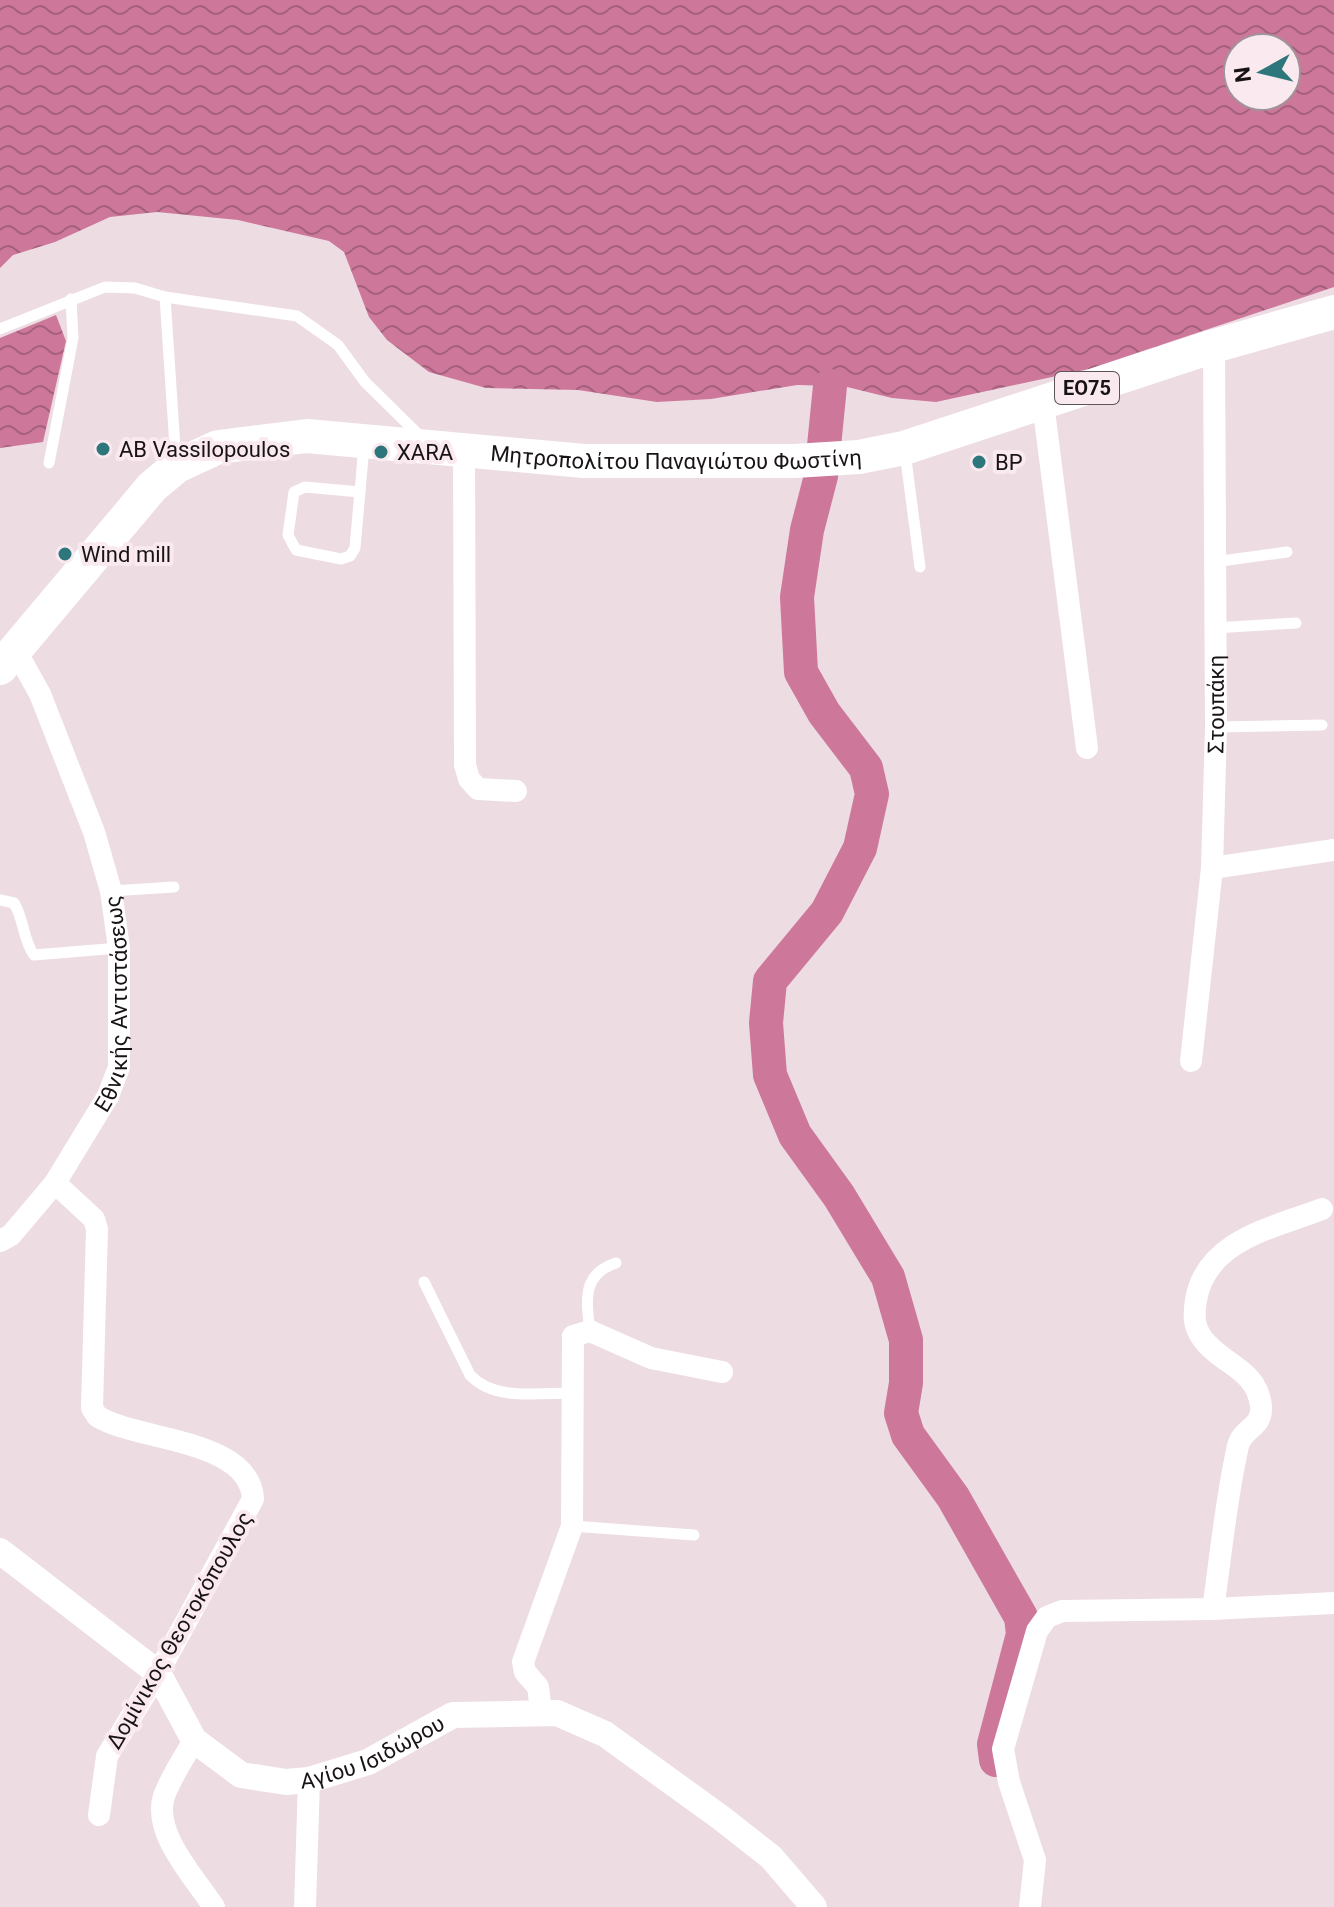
<svg xmlns="http://www.w3.org/2000/svg" width="1334" height="1907" viewBox="0 0 1334 1907" font-family="Roboto,sans-serif">
<style>
.water{fill:url(#water-waves);fill-rule:evenodd}
.lines{fill:none;stroke-linecap:round;stroke-linejoin:round}
.river{stroke:#cd779b;stroke-width:34}
.service{stroke:#fff;stroke-width:11}
.minor{stroke:#fff;stroke-width:22}
.tertiary{stroke:#fff;stroke-width:26}
.primary{stroke:#fff;stroke-width:34}
.poi-dot{fill:#2c767c;stroke:#faeaef;stroke-width:3}
.labels{text-anchor:middle;stroke-width:8;stroke-linejoin:round;paint-order:stroke}
.shield{fill:#faeaef;stroke:#5c5456;stroke-width:2}
.shield-label{font-size:20px;font-weight:bold;fill:#181315}
.poi-label{font-size:22px;fill:#181315;stroke:#faeaef;text-anchor:start}
.street-label{font-size:22px;fill:#181315;stroke:#faeaef}
</style>
<defs>
<pattern id="water-waves" width="16" height="10" patternUnits="userSpaceOnUse" patternTransform="scale(2)"><rect width="16" height="10" fill="#cd779b"/><path d="M0 5q4-4 8 0t8 0" fill="none" stroke="#a5607d"/></pattern>
</defs>
<rect width="100%" height="100%" fill="#eddce2"/>
<!-- water -->
<g class="water">
<path d="M 0,0 L 1334,0 L 1334,287 L 1089,369 L 936,402 L 892,398 L 843,386 L 797,385 L 711,399 L 657,402 L 578,390 L 486,388 L 429,372 L 387,340 L 369,317 L 344,252 L 329,241 L 238,220 L 157,212 L 110,217 L 55,242 L 13,255 L 0,268 ZM 1286,48 L 1286,96 L 1238,96 L 1238,48 Z"/>
<path d="M 56,315 L 66,341 L 43,442 L 0,448 L 0,338 Z"/>
</g>
<g class="lines">
<!-- river -->
<path class="river" d="M 830,386 L 821,476 L 807,530 L 797,597 L 801,672 L 824,713 L 866,768 L 872,794 L 860,848 L 827,912 L 770,981 L 766,1023 L 770,1075 L 795,1135 L 839,1196 L 888,1277 L 906,1340 L 906,1383 L 901,1413 L 908,1435 L 953,1497 L 1021,1617 L 1023,1634 L 994,1744 L 996,1760"/>
<!-- service -->
<g class="service">
<path d="M 165,297 L 297,316 L 338,345 L 365,382 L 422,438"/>
<path d="M 0,329 L 105,287 L 135,288 L 165,297 L 176,462"/>
<path d="M 905,452 L 920,567"/>
<path d="M 49,463 L 73,338 L 71,299"/>
<path d="M 360,492 L 305,487 L 294,492 L 288,535 L 296,550 L 341,559 L 350,556 L 355,548 L 364,446"/>
<path d="M 1214,562 L 1287,552"/>
<path d="M 1214,628 L 1296,623"/>
<path d="M 1216,727 L 1322,725"/>
<path d="M 111,891 L 174,887"/>
<path d="M 0,900 L 14,903 C 24,919 23,940 34,955 L 119,948"/>
<path d="M 424,1282 L 470,1375 C 494,1401 537,1393 571,1393"/>
<path d="M 590,1331 C 586,1300 582,1274 616,1263"/>
<path d="M 572,1526 L 694,1535"/>
</g>
<!-- minor -->
<g class="minor">
<path d="M 1043,403 L 1087,748"/>
<path d="M 464,450 L 465,765 L 469,779 L 478,789 L 516,791"/>
<path d="M 1212,868 L 1334,850"/>
<path id="s1" d="M 1191,1061 L 1212,868 L 1216,727 L 1214,346"/>
<path d="M 55,1183 L 94,1219 L 97,1229 L 92,1408 L 97,1416 C 135,1441 250,1438 253,1499 L 158,1673 L 107,1756 L 99,1815"/>
<path id="s2" d="M 0,1241 L 11,1235 L 55,1183 L 108,1096 L 119,1067 L 119,948 L 111,891 L 94,832 L 40,694 L 16,651"/>
<path d="M 1213,1609 L 1334,1603"/>
<path d="M 541,1711 L 538,1687 L 525,1672 L 523,1662 L 572,1526 L 573,1336 L 590,1331 L 651,1358 L 722,1372"/>
<path d="M 194,1740 C 184,1758 171,1777 164,1796 C 152,1833 195,1878 214,1907"/>
<path d="M 305,1907 L 309,1780"/>
<path d="M 1030,1907 L 1035,1860 L 1009,1782 L 1003,1749 L 1037,1631 L 1047,1617 L 1062,1611 L 1213,1609 C 1221,1555 1226,1498 1238,1446 C 1242,1428 1263,1428 1261,1406 C 1257,1371 1227,1366 1207,1344 C 1194,1330 1193,1318 1196,1300 C 1206,1240 1273,1228 1322,1209"/>
</g>
<!-- tertiary -->
<path class="tertiary" id="s3" d="M 0,1551 L 158,1673 L 194,1740 L 241,1775 L 286,1782 L 309,1780 L 368,1762 L 453,1715 L 557,1713 L 605,1734 L 720,1817 L 771,1857 L 814,1907"/>
<!-- primary -->
<path class="primary" id="s4" d="M 0,668 L 152,487 L 177,466 L 218,447 L 307,436 L 584,461 L 794,461 L 859,457 L 904,448 L 1214,346 L 1334,312"/>
</g>
<!-- markers -->
<g class="poi-dot">
<circle cx="103" cy="449" r="8"/>
<circle cx="381" cy="452" r="8"/>
<circle cx="979" cy="462" r="8"/>
<circle cx="65" cy="554" r="8"/>
</g>
<g class="labels">
<!-- shield labels -->
<rect class="shield" x="1055" y="372" width="64" height="32" rx="6"/>
<g class="shield-label">
<text x="1087" y="395">ΕΟ75</text>
</g>
<!-- poi labels -->
<g class="poi-label">
<text x="119" y="457">AB Vassilopoulos</text>
<text x="397" y="460">XARA</text>
<text x="995" y="470">BP</text>
<text x="81" y="562">Wind mill</text>
</g>
<!-- street labels -->
<g class="street-label">
<text dy="8" stroke="none"><textPath href="#s4" startOffset="774">Μητροπολίτου Παναγιώτου Φωστίνη</textPath></text>
<text dy="8" stroke="none"><textPath href="#s1" startOffset="358">Στουπάκη</textPath></text>
<text dy="8" stroke="none"><textPath href="#s2" startOffset="276">Εθνικής Αντιστάσεως</textPath></text>
<text transform="translate(179 1630) rotate(-60)" y="8">Δομίνικος Θεοτοκόπουλος</text>
<text dy="8" stroke="none"><textPath href="#s3" startOffset="472">Αγίου Ισιδώρου</textPath></text>
</g>
</g>
<!-- north arrow -->
<g transform="translate(1262 72) rotate(262)"><circle r="38" fill="#faeaef" stroke="#a09498" stroke-width="2"/>
<path d="M0-6L14 30L0 20L-14 30Z" fill="#2c767c"/>
<text y="-12" font-size="22" font-weight="bold" text-anchor="middle" fill="#181315">N</text>
</g>
</svg>
